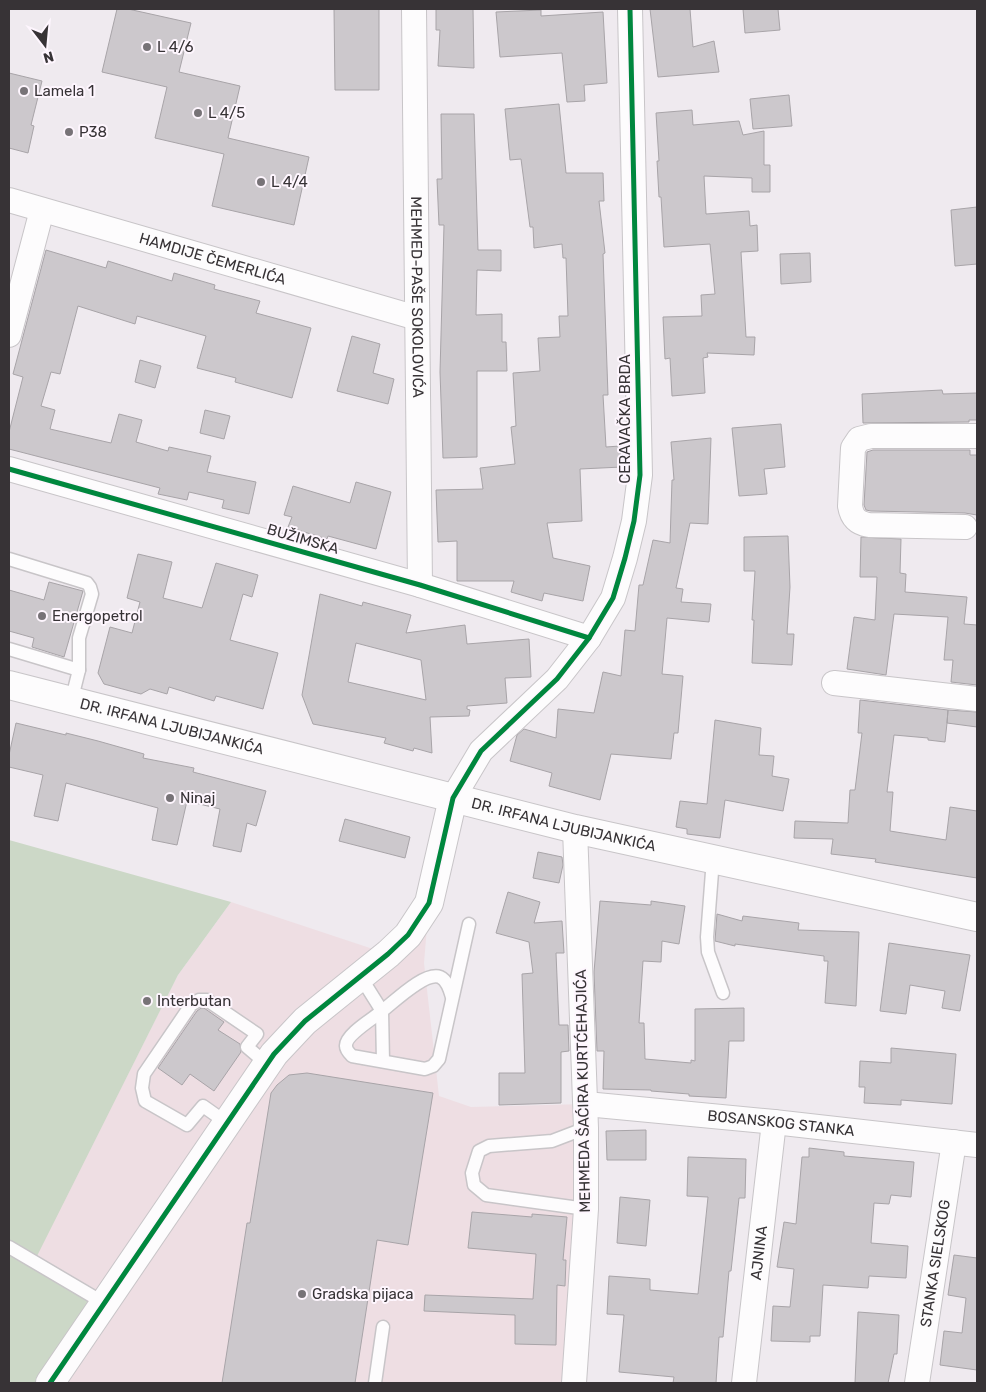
<svg xmlns="http://www.w3.org/2000/svg" width="986" height="1392" viewBox="0 0 986 1392" font-family="Rubik,sans-serif">
<style>
.industrial{fill:#eedee3}
.green{fill:#ccd8c7}
.building{fill:#ccc8cc;stroke:#a8a4a8;fill-rule:evenodd}
.lines{fill:none;stroke-linecap:round;stroke-linejoin:round}
.lane-casing{stroke:#c8c5c8;stroke-width:15}
.street-casing{stroke:#c8c5c8;stroke-width:26}
.secondary-casing{stroke:#c8c5c8;stroke-width:30}
.lane{stroke:#fdfcfd;stroke-width:12}
.street{stroke:#fdfcfd;stroke-width:24}
.secondary{stroke:#fdfcfd;stroke-width:28}
.cycleway-casing{stroke:#fef6fe;stroke-width:8}
.cycleway{stroke:#00873e;stroke-width:5}
.poi-dot{fill:#777377;stroke:#fef6fe;stroke-width:2}
.labels{text-anchor:middle;stroke-width:4;stroke-linejoin:round;paint-order:stroke}
.poi-label{font-size:15px;fill:#373336;stroke:#fef6fe;text-anchor:start}
.street-label{font-size:15px;fill:#373336;stroke:#fef6fe}
</style>
<rect width="100%" height="100%" fill="#efeaef"/>
<!-- industrial -->
<path class="industrial" d="M 231,902 L 388,954 L 429,903 L 424,963 L 439,1096 L 471,1107 L 586,1104 L 574,1383 L 50,1383 L 33,1262 L 178,975 Z"/>
<!-- green -->
<path class="green" d="M 9,840 L 231,902 L 178,975 L 34,1262 L 104,1303 L 50,1383 L 9,1383 Z"/>
<!-- building -->
<g class="building">
<path d="M 117,9 L 128,9 L 191,23 L 179,72 L 240,86 L 228,138 L 309,157 L 294,225 L 212,206 L 224,154 L 155,138 L 167,87 L 102,72 Z"/>
<path d="M 334,9 L 379,9 L 379,90 L 335,90 Z"/>
<path d="M 436,9 L 473,9 L 474,68 L 438,66 L 440,30 L 436,30 Z"/>
<path d="M 650,9 L 690,9 L 693,47 L 714,41 L 719,72 L 658,77 Z"/>
<path d="M 743,9 L 778,9 L 780,30 L 745,33 Z"/>
<path d="M 541,10 L 541,16 L 603,12 L 607,83 L 584,85 L 585,101 L 567,102 L 562,53 L 500,57 L 496,12 Z"/>
<path d="M 9,73 L 42,81 L 31,125 L 34,126 L 28,153 L 9,148 Z"/>
<path d="M 789,95 L 792,126 L 753,129 L 750,99 Z"/>
<path d="M 559,104 L 566,173 L 603,173 L 604,201 L 599,201 L 605,253 L 603,254 L 608,395 L 603,395 L 606,447 L 620,446 L 622,467 L 580,469 L 582,521 L 547,523 L 553,558 L 590,566 L 583,601 L 544,593 L 542,601 L 511,592 L 514,581 L 457,581 L 457,541 L 438,542 L 436,490 L 483,489 L 480,468 L 515,464 L 511,427 L 516,426 L 513,373 L 540,371 L 538,338 L 560,337 L 559,316 L 568,316 L 566,258 L 563,258 L 562,244 L 534,248 L 533,227 L 530,227 L 521,159 L 510,160 L 505,109 Z"/>
<path d="M 692,110 L 693,125 L 739,121 L 743,135 L 764,131 L 764,165 L 770,165 L 770,192 L 752,192 L 752,178 L 704,176 L 706,214 L 749,211 L 750,226 L 757,225 L 758,251 L 741,252 L 746,337 L 755,337 L 754,355 L 707,353 L 708,357 L 703,358 L 705,393 L 672,396 L 670,358 L 665,359 L 663,317 L 702,316 L 701,295 L 715,294 L 710,244 L 664,247 L 661,197 L 659,197 L 657,161 L 659,161 L 656,113 Z"/>
<path d="M 441,114 L 474,114 L 478,250 L 501,250 L 501,271 L 477,270 L 476,315 L 502,314 L 502,342 L 506,342 L 507,371 L 477,371 L 477,457 L 443,458 L 440,372 L 444,225 L 439,225 L 437,179 L 442,179 Z"/>
<path d="M 977,207 L 977,264 L 955,266 L 951,210 Z"/>
<path d="M 46,250 L 106,268 L 108,261 L 172,281 L 174,273 L 215,285 L 214,289 L 260,301 L 256,313 L 311,328 L 292,398 L 235,382 L 236,378 L 197,368 L 206,336 L 137,316 L 135,324 L 78,306 L 60,374 L 51,372 L 41,406 L 55,410 L 50,429 L 111,443 L 119,414 L 142,420 L 136,442 L 168,451 L 169,447 L 211,456 L 207,472 L 256,482 L 249,514 L 222,508 L 224,500 L 189,492 L 187,500 L 158,494 L 160,488 L 9,449 L 9,432 L 23,377 L 13,374 Z"/>
<path d="M 810,253 L 811,282 L 781,284 L 780,254 Z"/>
<path d="M 352,336 L 380,344 L 373,373 L 394,379 L 388,404 L 337,391 Z"/>
<path d="M 140,360 L 161,366 L 155,388 L 135,382 Z"/>
<path d="M 942,390 L 943,394 L 977,393 L 977,420 L 969,420 L 969,422 L 863,423 L 862,394 Z"/>
<path d="M 205,410 L 230,416 L 224,439 L 200,433 Z"/>
<path d="M 781,424 L 785,467 L 764,469 L 767,494 L 739,496 L 732,428 Z"/>
<path d="M 711,438 L 708,524 L 690,523 L 676,588 L 683,589 L 681,602 L 711,604 L 709,622 L 667,618 L 662,674 L 683,676 L 678,733 L 674,733 L 671,759 L 611,754 L 600,800 L 549,786 L 552,773 L 510,761 L 517,735 L 524,729 L 556,738 L 558,709 L 594,713 L 603,672 L 621,676 L 625,630 L 635,631 L 639,585 L 643,585 L 653,540 L 670,543 L 672,480 L 674,480 L 671,442 Z"/>
<path d="M 873,450 L 970,450 L 970,455 L 977,455 L 977,515 L 965,513 L 871,511 L 866,510 L 864,505 L 867,452 Z"/>
<path d="M 356,482 L 391,492 L 376,549 L 328,536 L 327,539 L 288,527 L 292,517 L 284,515 L 293,486 L 350,503 Z"/>
<path d="M 788,536 L 790,587 L 787,634 L 794,634 L 792,665 L 752,663 L 754,620 L 752,620 L 755,571 L 744,571 L 744,537 Z"/>
<path d="M 861,537 L 901,539 L 900,573 L 906,574 L 905,592 L 967,597 L 964,624 L 977,625 L 977,685 L 951,682 L 953,660 L 944,660 L 948,617 L 894,614 L 886,675 L 847,669 L 854,617 L 875,620 L 877,577 L 860,577 Z"/>
<path d="M 138,554 L 172,562 L 163,598 L 202,608 L 216,563 L 258,575 L 252,597 L 243,594 L 230,640 L 278,653 L 263,709 L 216,696 L 214,701 L 169,687 L 167,694 L 150,689 L 141,694 L 104,684 L 98,673 L 110,627 L 132,633 L 140,602 L 127,598 Z"/>
<path d="M 49,582 L 83,591 L 64,657 L 32,647 L 34,638 L 9,631 L 9,590 L 44,600 Z"/>
<path d="M 320,594 L 362,606 L 363,602 L 411,615 L 406,633 L 465,625 L 467,644 L 529,639 L 531,677 L 505,678 L 507,703 L 467,706 L 467,709 L 470,710 L 469,716 L 430,717 L 432,753 L 414,748 L 413,751 L 384,743 L 386,738 L 313,724 L 302,695 ZM 356,643 L 421,660 L 426,700 L 348,682 Z"/>
<path d="M 860,700 L 948,710 L 947,723 L 948,710 L 977,712 L 977,727 L 947,723 L 945,742 L 928,740 L 928,738 L 894,735 L 887,792 L 893,792 L 890,831 L 946,840 L 950,807 L 977,811 L 977,878 L 875,862 L 876,859 L 831,854 L 833,839 L 794,838 L 795,821 L 848,823 L 850,790 L 855,790 L 862,733 L 858,733 Z"/>
<path d="M 715,720 L 761,728 L 759,755 L 774,756 L 772,776 L 789,779 L 783,811 L 725,800 L 720,838 L 687,834 L 687,829 L 676,827 L 680,801 L 707,804 Z"/>
<path d="M 16,723 L 66,735 L 66,733 L 98,741 L 144,754 L 143,758 L 194,768 L 193,772 L 266,791 L 256,826 L 247,823 L 241,852 L 213,846 L 220,809 L 187,801 L 177,845 L 152,840 L 158,808 L 66,783 L 58,821 L 34,816 L 43,775 L 9,767 L 9,755 Z"/>
<path d="M 345,819 L 410,837 L 405,858 L 339,841 Z"/>
<path d="M 538,852 L 562,857 L 563,865 L 559,883 L 533,878 Z"/>
<path d="M 508,892 L 540,902 L 534,923 L 562,921 L 564,953 L 556,953 L 559,1025 L 568,1025 L 569,1051 L 561,1052 L 561,1103 L 499,1105 L 499,1073 L 525,1073 L 522,974 L 533,973 L 529,942 L 496,933 Z"/>
<path d="M 600,901 L 651,905 L 651,901 L 685,906 L 679,944 L 662,941 L 661,962 L 643,961 L 639,1023 L 644,1023 L 645,1059 L 691,1063 L 691,1060 L 695,1061 L 695,1009 L 744,1008 L 744,1041 L 729,1041 L 726,1098 L 689,1096 L 689,1094 L 651,1091 L 651,1090 L 603,1089 L 604,1051 L 597,1051 L 594,972 Z"/>
<path d="M 717,914 L 742,921 L 743,916 L 799,923 L 798,930 L 859,932 L 856,1006 L 825,1003 L 828,961 L 824,961 L 824,956 L 735,944 L 735,946 L 715,941 Z"/>
<path d="M 889,943 L 970,955 L 960,1011 L 942,1008 L 945,991 L 910,985 L 906,1014 L 880,1011 Z"/>
<path d="M 201,1008 L 204,1008 L 224,1022 L 218,1030 L 240,1044 L 241,1052 L 214,1091 L 190,1074 L 182,1085 L 158,1068 L 197,1011 Z"/>
<path d="M 891,1048 L 956,1054 L 952,1104 L 901,1100 L 901,1105 L 864,1103 L 865,1087 L 859,1087 L 860,1061 L 891,1063 Z"/>
<path d="M 307,1073 L 433,1093 L 408,1245 L 377,1240 L 355,1383 L 222,1383 L 247,1223 L 250,1223 L 271,1093 L 277,1085 L 289,1075 Z"/>
<path d="M 646,1130 L 646,1160 L 607,1160 L 606,1131 Z"/>
<path d="M 809,1148 L 844,1152 L 844,1156 L 914,1162 L 911,1197 L 891,1195 L 889,1204 L 874,1203 L 871,1243 L 908,1246 L 906,1278 L 869,1276 L 868,1288 L 823,1285 L 820,1336 L 810,1336 L 810,1342 L 771,1341 L 773,1306 L 790,1307 L 794,1269 L 777,1267 L 784,1222 L 796,1224 L 802,1157 L 809,1157 Z"/>
<path d="M 688,1157 L 746,1159 L 745,1198 L 739,1198 L 731,1271 L 729,1271 L 723,1337 L 719,1337 L 716,1383 L 673,1383 L 674,1377 L 619,1372 L 624,1315 L 607,1314 L 609,1276 L 650,1279 L 650,1290 L 698,1294 L 708,1197 L 687,1196 Z"/>
<path d="M 620,1197 L 650,1200 L 646,1246 L 617,1243 Z"/>
<path d="M 472,1212 L 532,1217 L 532,1214 L 567,1217 L 563,1260 L 566,1260 L 565,1286 L 557,1285 L 556,1345 L 515,1344 L 515,1315 L 424,1311 L 425,1295 L 533,1299 L 536,1254 L 468,1248 Z"/>
<path d="M 954,1255 L 977,1258 L 977,1370 L 940,1365 L 944,1331 L 962,1333 L 966,1298 L 948,1295 Z"/>
<path d="M 858,1312 L 899,1315 L 897,1354 L 894,1354 L 888,1383 L 855,1383 Z"/>
</g>
<g class="lines">
<defs>
<g id="lane">
<path d="M 9,559 L 87,583 L 90,587 L 92,594 L 79,638 L 79,670 L 71,702"/>
<path d="M 9,649 L 79,670"/>
<path d="M 713,859 L 707,937 L 708,952 L 723,993"/>
<path d="M 360,976 L 382,1011 C 374,1018 345,1035 346,1046 C 346,1050 349,1053 352,1056 L 425,1069 L 433,1066 L 439,1059 L 469,924"/>
<path d="M 383,1061 L 382,1011 C 394,1002 425,971 440,977 C 447,980 450,990 452,997"/>
<path d="M 227,1123 L 203,1106 L 187,1125 L 145,1101 L 142,1088 L 144,1074 L 191,1005 L 199,1000 L 207,1000 L 257,1034 L 247,1047 L 267,1064"/>
<path d="M 586,1209 L 486,1195 L 474,1185 L 472,1173 L 479,1151 L 489,1146 L 552,1141 L 586,1128"/>
<path d="M 9,1247 L 104,1303"/>
<path d="M 375,1383 L 383,1327"/>
</g>
<g id="street">
<path id="s1" d="M 414,9 L 420,585"/>
<path id="s2" d="M 9,200 L 417,318"/>
<path d="M 9,335 L 42,210"/>
<path d="M 9,469 L 420,585 L 589,638"/>
<path d="M 965,527 L 869,525 C 857,523 852,518 850,506 L 853,448 L 859,439 L 871,436 L 977,436"/>
<path d="M 834,683 L 977,699"/>
<path d="M 453,798 L 481,751 L 557,679 L 589,638 L 613,598 L 625,558 L 634,521 L 640,475 L 630,9"/>
<path id="s3" d="M 586,1104 L 774,1122 L 977,1145"/>
<path d="M 574,1383 L 586,1209 L 586,1128 L 575,829"/>
<path id="s4" d="M 744,1383 L 774,1122"/>
<path id="s5" d="M 917,1383 L 954,1142"/>
</g>
<g id="secondary">
<path id="s6" d="M 9,685 L 575,829 L 977,917"/>
<path d="M 50,1383 L 274,1054 L 305,1021 L 388,954 L 408,935 L 429,903 L 453,798"/>
</g>
</defs>
<!-- lane casing -->
<use href="#lane" class="lane-casing"/>
<!-- street casing -->
<use href="#street" class="street-casing"/>
<!-- secondary casing -->
<use href="#secondary" class="secondary-casing"/>
<!-- lane -->
<use href="#lane" class="lane"/>
<!-- street -->
<use href="#street" class="street"/>
<!-- secondary -->
<use href="#secondary" class="secondary"/>
<defs>
<g id="cycleway">
<path d="M 9,469 L 420,585 L 589,638"/>
<path d="M 50,1383 L 274,1054 L 305,1021 L 388,954 L 408,935 L 429,903 L 453,798 L 481,751 L 557,679 L 589,638 L 613,598 L 625,558 L 634,521 L 640,475 L 630,9"/>
</g>
</defs>
<!-- cycleway casing -->
<use href="#cycleway" class="cycleway-casing"/>
<!-- cycleway -->
<use href="#cycleway" class="cycleway"/>
</g>
<!-- markers -->
<g class="poi-dot">
<circle cx="147" cy="47" r="5"/>
<circle cx="24" cy="91" r="5"/>
<circle cx="198" cy="113" r="5"/>
<circle cx="69" cy="132" r="5"/>
<circle cx="261" cy="182" r="5"/>
<circle cx="42" cy="616" r="5"/>
<circle cx="170" cy="798" r="5"/>
<circle cx="147" cy="1001" r="5"/>
<circle cx="302" cy="1294" r="5"/>
</g>
<g class="labels">
<!-- poi labels -->
<g class="poi-label">
<text x="157" y="52">L 4/6</text>
<text x="34" y="96">Lamela 1</text>
<text x="208" y="118">L 4/5</text>
<text x="79" y="137">P38</text>
<text x="271" y="187">L 4/4</text>
<text x="52" y="621">Energopetrol</text>
<text x="180" y="803">Ninaj</text>
<text x="157" y="1006">Interbutan</text>
<text x="312" y="1299">Gradska pijaca</text>
</g>
<!-- street labels -->
<g class="street-label">
<text dy="5" stroke="none"><textPath href="#s2" startOffset="212">HAMDIJE ČEMERLIĆA</textPath></text>
<text dy="5" stroke="none"><textPath href="#s1" startOffset="288">MEHMED-PAŠE SOKOLOVIĆA</textPath></text>
<text transform="translate(625 419) rotate(-90)" y="5">CERAVAČKA BRDA</text>
<text transform="translate(303 539) rotate(16)" y="5">BUŽIMSKA</text>
<text dy="5" stroke="none"><textPath href="#s6" startOffset="168">DR. IRFANA LJUBIJANKIĆA</textPath></text>
<text dy="5" stroke="none"><textPath href="#s6" startOffset="572">DR. IRFANA LJUBIJANKIĆA</textPath></text>
<text transform="translate(583 1091) rotate(-91)" y="5">MEHMEDA ŠAĆIRA KURTĆEHAJIĆA</text>
<text dy="5" stroke="none"><textPath href="#s3" startOffset="196">BOSANSKOG STANKA</textPath></text>
<text dy="5" stroke="none"><textPath href="#s4" startOffset="131">AJNINA</textPath></text>
<text dy="5" stroke="none"><textPath href="#s5" startOffset="121">STANKA SIELSKOG</textPath></text>
</g>
</g>
<!-- border -->
<rect width="986" height="1392" fill="none" stroke="#373336" stroke-width="20"/>
<!-- north arrow -->
<g transform="translate(45 45) rotate(164)" stroke="#fef6fe" stroke-width="4" paint-order="stroke">
<path d="M0-4L9 19L0 12L-9 19Z" fill="#373336"/>
<text y="-8" font-size="14" font-weight="bold" text-anchor="middle" fill="#373336">N</text>
</g>
</svg>
